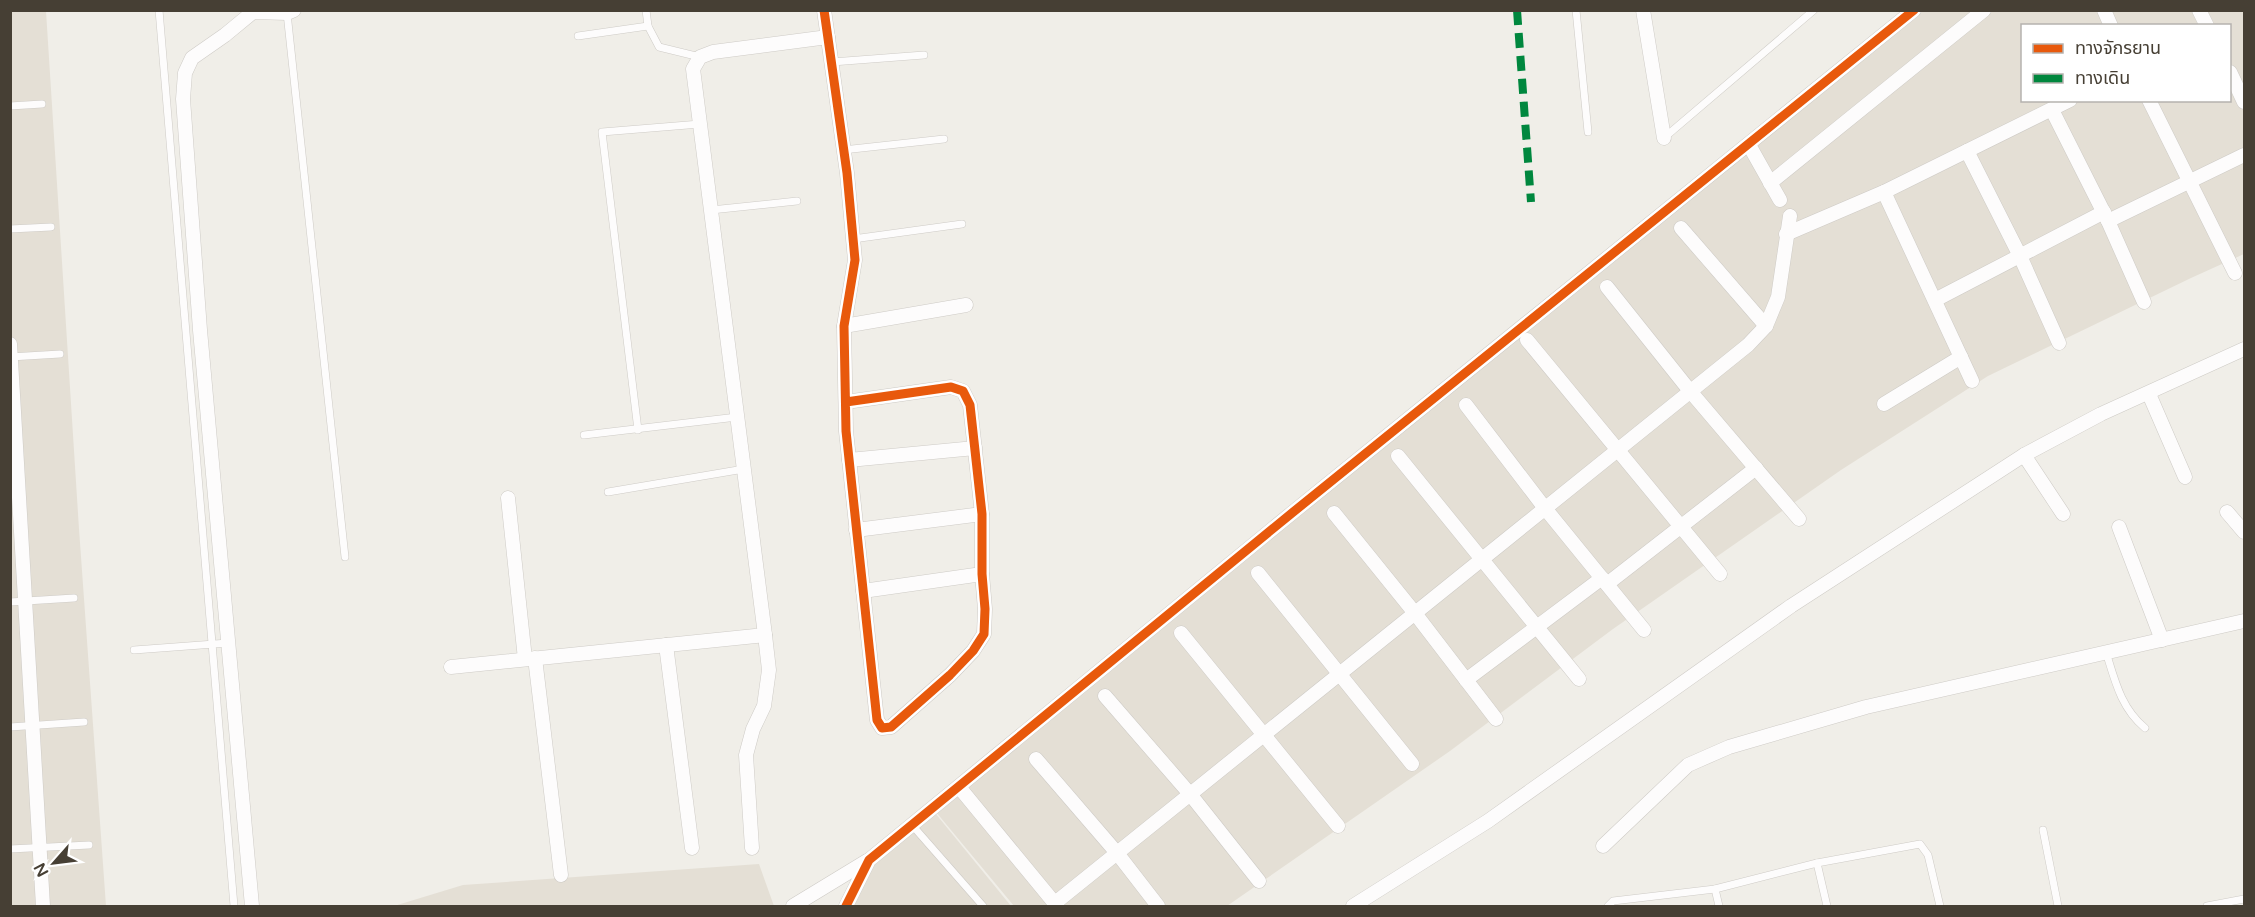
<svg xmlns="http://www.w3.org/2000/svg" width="2255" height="917" viewBox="0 0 2255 917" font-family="'Varela Round','Noto Sans Thai',sans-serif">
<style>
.residential{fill:#e4dfd5;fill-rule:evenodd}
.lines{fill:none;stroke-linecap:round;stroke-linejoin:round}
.service-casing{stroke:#cecbc6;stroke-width:8}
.minor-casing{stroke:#cecbc6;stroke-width:15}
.service{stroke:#fdfcfc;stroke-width:7}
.minor{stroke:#fdfcfc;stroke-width:14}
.quiet{stroke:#00873e;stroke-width:8;stroke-dasharray:15 8;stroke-linecap:butt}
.cycleway-casing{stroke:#fff;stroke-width:13}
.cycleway{stroke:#e8590c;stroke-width:9}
</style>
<rect width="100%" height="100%" fill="#f0eee8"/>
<!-- residential -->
<g class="residential">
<path d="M 10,11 L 46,11 L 79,529 L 106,906 L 11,906 Z"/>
<path d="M 1910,11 L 2244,11 L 2244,254 L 2191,278 L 1988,376 L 1841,470 L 1613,629 L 1450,751 L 1227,906 L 1014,906 L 931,806 ZM 2022,26 L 2230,26 L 2230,100 L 2022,100 Z"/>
<path d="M 931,808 L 1011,906 L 852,906 L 872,857 Z"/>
<path d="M 759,864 L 774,906 L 394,906 L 463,885 Z"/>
</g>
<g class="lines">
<defs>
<g id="service">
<path d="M 159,10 L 234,906"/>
<path d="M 646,10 L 648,26 L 659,47 L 700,57"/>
<path d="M 1576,10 L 1588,132"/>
<path d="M 287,13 L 345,557"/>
<path d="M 578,36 L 648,26"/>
<path d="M 832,62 L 924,55"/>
<path d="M 10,106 L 42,104"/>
<path d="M 1665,137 L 1814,10"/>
<path d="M 843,150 L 944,139"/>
<path d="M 711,210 L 797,201"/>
<path d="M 10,229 L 51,227"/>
<path d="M 853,239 L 962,224"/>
<path d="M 10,357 L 60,354"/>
<path d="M 638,430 L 602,132 L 700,124"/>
<path d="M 584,435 L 737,417"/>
<path d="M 608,492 L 744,469"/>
<path d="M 10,602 L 74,598"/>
<path d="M 134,650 L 228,643"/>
<path d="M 2106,652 C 2115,681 2121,708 2145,728"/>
<path d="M 10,727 L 84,722"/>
<path d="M 912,825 L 983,906"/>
<path d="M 2043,830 L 2058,906"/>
<path d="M 10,849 L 89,845"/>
<path d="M 1817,863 L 1827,906"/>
<path d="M 1715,889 L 1719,906"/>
<path d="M 1608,906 L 1613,901 L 1715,889 L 1817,863 L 1920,844 L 1928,855 L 1940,906"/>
<path d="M 2207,906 L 2244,899"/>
</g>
<g id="minor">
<path d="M 824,10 L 847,173 L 855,260 L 844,326 L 846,431 L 877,720 L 882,728 L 891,727 L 950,675 L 973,651 L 984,634 L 985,609 L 982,574 L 982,514 L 970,405 L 963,391 L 951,387 L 846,402"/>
<path d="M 1643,10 L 1664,138"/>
<path d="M 2104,10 L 2111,26"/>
<path d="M 2199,10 L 2207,26"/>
<path d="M 2230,72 L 2244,102"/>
<path d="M 2149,100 L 2235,273"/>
<path d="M 2052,110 L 2108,221 L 2144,302"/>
<path d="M 1749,145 L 1780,200"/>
<path d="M 1967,151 L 2020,256 L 2059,343"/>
<path d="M 1770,183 L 1984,10"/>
<path d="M 1884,192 L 1972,381"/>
<path d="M 2108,221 L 2244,155"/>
<path d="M 1681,228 L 1766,326"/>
<path d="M 1786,234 L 1884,192 L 2070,100"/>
<path d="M 1607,287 L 1690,391 L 1799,519"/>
<path d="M 1935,300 L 2104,212"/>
<path d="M 844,326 L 966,305"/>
<path d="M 1527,340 L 1720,574"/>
<path d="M 10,344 L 43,906"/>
<path d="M 2149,394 L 2185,477"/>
<path d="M 1884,404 L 1961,357"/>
<path d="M 1466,405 L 1544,507 L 1644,630"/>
<path d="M 2024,455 L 2063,514"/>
<path d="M 1398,456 L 1579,679"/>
<path d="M 849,460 L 975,448"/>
<path d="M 508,498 L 525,659"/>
<path d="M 2227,512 L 2244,532"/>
<path d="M 1334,513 L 1414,612 L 1496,719"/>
<path d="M 2119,527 L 2162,640"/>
<path d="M 856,530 L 982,514"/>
<path d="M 1258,573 L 1412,764"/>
<path d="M 1607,584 L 1756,468"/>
<path d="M 863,591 L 982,574"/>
<path d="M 1181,633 L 1338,826"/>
<path d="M 666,645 L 692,848"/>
<path d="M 535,658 L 561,875"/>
<path d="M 451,667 L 765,635 L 693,69 L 700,57 L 713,52 L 828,37"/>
<path d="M 1466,680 L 1602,578"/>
<path d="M 1105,696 L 1190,794 L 1259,881"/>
<path d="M 1036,759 L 1117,853 L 1158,906"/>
<path d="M 959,787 L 1057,906"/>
<path d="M 1603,846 L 1688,765 L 1729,747 L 1866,707 L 2244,621"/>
<path d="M 752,848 L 746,755 L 753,729 L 764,706 L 769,670 L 765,635"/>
<path d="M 1055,903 L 1748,345 L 1766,326 L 1778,297 L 1790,216"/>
<path d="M 252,906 L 200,330 L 183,99 L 185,73 L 192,58 L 225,35 L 253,12 L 287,13 L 294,10"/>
<path d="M 793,906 L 867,861"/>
<path d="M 846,906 L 869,860 L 1292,513 L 1914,10"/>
<path d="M 1353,906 L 1488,821 L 1791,606 L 2024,455 L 2101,414 L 2244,349"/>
</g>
</defs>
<!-- service casing -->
<use href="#service" class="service-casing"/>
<!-- minor casing -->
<use href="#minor" class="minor-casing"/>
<!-- service -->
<use href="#service" class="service"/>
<!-- minor -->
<use href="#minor" class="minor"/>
<!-- quiet -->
<path class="quiet" d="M 1517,10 L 1531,202"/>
<defs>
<g id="cycleway">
<path d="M 824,10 L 847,173 L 855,260 L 844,326 L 846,431 L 877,720 L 882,728 L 891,727 L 950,675 L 973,651 L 984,634 L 985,609 L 982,574 L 982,514 L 970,405 L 963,391 L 951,387 L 846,402"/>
<path d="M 846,906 L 869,860 L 1292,513 L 1914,10"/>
</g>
</defs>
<!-- cycleway casing -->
<use href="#cycleway" class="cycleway-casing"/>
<!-- cycleway -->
<use href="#cycleway" class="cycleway"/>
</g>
<!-- border -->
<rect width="2255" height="917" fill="none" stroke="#463f34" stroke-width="24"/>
<!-- legend -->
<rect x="2021" y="24" width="210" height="78" fill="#ffffff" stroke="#b5b2ae" stroke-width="1.5"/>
<rect x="2033" y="44" width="30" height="9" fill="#e8590c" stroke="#b5b2ae" stroke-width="1.5"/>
<text x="2075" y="54" font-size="18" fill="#463f34">ทางจักรยาน</text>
<rect x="2033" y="74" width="30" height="9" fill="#00873e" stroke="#b5b2ae" stroke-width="1.5"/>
<text x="2075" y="84" font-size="18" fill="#463f34">ทางเดิน</text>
<!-- north arrow -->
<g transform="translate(54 863) rotate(242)" stroke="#ffffff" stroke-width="4.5" paint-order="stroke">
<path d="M0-4.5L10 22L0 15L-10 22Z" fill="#463f34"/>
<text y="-9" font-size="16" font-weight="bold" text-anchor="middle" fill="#463f34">N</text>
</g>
</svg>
